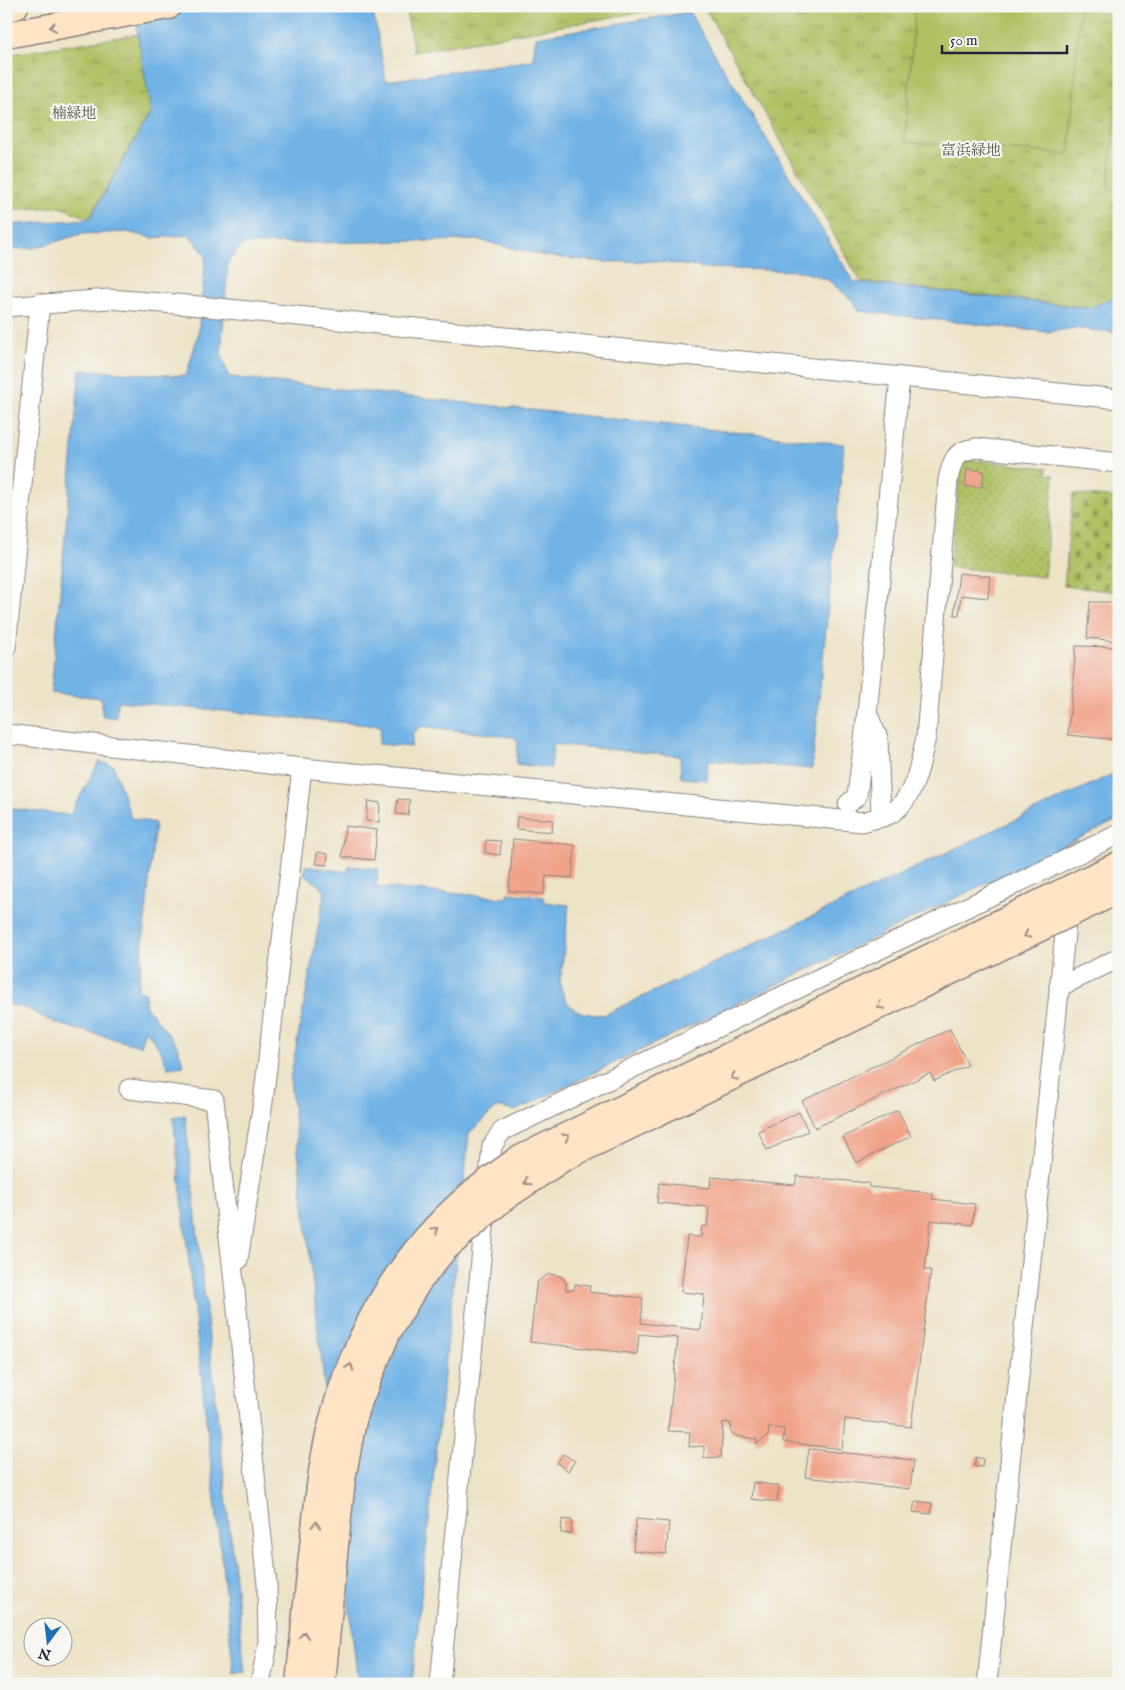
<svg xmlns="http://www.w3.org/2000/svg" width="1125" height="1690" viewBox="0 0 1125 1690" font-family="'IM FELL English','Noto Serif JP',serif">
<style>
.grass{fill:url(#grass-tufts);stroke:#687250}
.cemetery{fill:url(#cemetery-stones);stroke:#687250}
.garden{fill:url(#garden-dots);stroke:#687250}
.pitch{fill:#afc164;stroke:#687250}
.water{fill:#72b3e6;stroke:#4a6a90}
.building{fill:#f1a389}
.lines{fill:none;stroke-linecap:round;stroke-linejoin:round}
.street-casing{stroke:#888281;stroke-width:21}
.secondary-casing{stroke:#888281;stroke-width:29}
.street{stroke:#fff;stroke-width:19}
.secondary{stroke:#ffe4c6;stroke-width:26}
.secondary-bridge-casing{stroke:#888281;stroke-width:29;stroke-linecap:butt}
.secondary-bridge{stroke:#ffe4c6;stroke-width:26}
.oneway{stroke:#9c8d87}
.labels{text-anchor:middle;stroke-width:4.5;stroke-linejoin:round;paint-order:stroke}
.park-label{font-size:15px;fill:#535a49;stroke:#f6f6f2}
</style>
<defs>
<pattern id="grass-tufts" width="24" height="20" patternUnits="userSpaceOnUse" patternTransform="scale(1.25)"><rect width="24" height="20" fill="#afc164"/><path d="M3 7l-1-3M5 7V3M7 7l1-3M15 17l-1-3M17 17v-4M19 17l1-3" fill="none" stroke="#8e9c54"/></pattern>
<pattern id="cemetery-stones" width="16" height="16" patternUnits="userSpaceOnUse" patternTransform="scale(1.25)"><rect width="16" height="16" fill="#afc164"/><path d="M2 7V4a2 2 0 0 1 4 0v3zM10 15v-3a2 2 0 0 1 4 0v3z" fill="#8e9c54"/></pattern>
<pattern id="garden-dots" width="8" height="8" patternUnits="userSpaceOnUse" patternTransform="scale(1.25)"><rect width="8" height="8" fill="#afc164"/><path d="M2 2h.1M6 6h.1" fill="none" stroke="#8e9c54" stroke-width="1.8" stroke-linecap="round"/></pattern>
</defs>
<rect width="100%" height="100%" fill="#f6f6f2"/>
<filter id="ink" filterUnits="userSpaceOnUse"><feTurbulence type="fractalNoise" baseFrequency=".02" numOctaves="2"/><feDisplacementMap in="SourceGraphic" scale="10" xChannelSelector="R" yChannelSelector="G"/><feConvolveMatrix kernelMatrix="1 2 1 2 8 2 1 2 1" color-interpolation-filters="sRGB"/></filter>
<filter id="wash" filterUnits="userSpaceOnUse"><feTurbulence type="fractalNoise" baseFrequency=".0096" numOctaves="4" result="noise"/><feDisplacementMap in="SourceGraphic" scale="20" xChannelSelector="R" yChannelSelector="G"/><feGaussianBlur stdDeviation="1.12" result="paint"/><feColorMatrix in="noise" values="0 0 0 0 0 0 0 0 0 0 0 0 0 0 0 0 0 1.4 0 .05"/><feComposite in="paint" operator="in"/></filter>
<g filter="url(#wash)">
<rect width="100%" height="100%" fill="#ede3c7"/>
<!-- grass -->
<g class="grass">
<path d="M 405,6 L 676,6 L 414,52 Z"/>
<path d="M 704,6 L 1119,6 L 1119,295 L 1091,308 L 861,282 Z"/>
<path d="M 139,34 L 151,112 L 89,218 L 59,207 L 6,210 L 6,55 Z"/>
</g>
<!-- cemetery -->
<path class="cemetery" d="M 1073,494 L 1119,498 L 1119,592 L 1064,586 Z"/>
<!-- garden -->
<path class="garden" d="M 971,460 L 1047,468 L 1046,474 L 1054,475 L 1044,577 L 950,567 L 961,466 Z"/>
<!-- pitch -->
<g class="pitch">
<path d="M 915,6 L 1080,6 L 1069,154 L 905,142 Z"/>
<path d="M 1119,84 L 1119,190 L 1108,189 Z"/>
</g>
<!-- water -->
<g class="water">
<path d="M 133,6 L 372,6 L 386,81 L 533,60 L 536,37 L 689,12 L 854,282 L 1090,308 L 1119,295 L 1119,333 L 1074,328 L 1047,332 L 859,311 L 852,300 L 828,280 L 801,271 L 707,268 L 653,261 L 606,262 L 545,256 L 479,240 L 243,244 L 228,262 L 221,354 L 229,377 L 844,444 L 812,769 L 708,760 L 707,780 L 681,778 L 680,756 L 553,744 L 551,768 L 516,764 L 518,741 L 513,737 L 421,726 L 413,733 L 411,747 L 379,744 L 381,726 L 118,701 L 116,718 L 102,716 L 102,698 L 51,693 L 80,370 L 186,376 L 198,335 L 206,255 L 189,235 L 152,238 L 128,232 L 81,234 L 34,248 L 6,249 L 6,225 L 90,219 L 151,112 Z"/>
<path d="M 99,762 L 113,765 L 131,818 L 155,823 L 138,991 L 146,993 L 145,1005 L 177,1045 L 184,1066 L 168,1068 L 161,1051 L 145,1029 L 140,1046 L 55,1023 L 25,1008 L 6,1004 L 6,808 L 70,815 Z"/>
<path d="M 1119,771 L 1119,819 L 515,1111 L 497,1107 L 469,1133 L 412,1684 L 358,1684 L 290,1080 L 325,891 L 309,877 L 305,875 L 305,866 L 347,872 L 349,866 L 378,869 L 376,887 L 507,898 L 507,893 L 544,897 L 544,902 L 569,905 L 560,983 C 566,1010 578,1015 604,1015 Z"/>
<path d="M 185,1115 L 245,1672 L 234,1674 L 173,1117 Z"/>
</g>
<g id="blocks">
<!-- building -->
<g class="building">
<path d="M 967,469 L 984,471 L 982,487 L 965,486 Z"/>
<path d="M 959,573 L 990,576 L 988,598 L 961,595 L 959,615 L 954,615 Z"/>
<path d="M 1090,602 L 1119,602 L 1119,740 L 1068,735 L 1076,646 L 1117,647 L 1117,641 L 1087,638 Z"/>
<path d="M 398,799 L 410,800 L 408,815 L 396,814 Z"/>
<path d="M 368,801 L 380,803 L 379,822 L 366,821 Z"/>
<path d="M 517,817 L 553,820 L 552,832 L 516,829 Z"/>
<path d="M 345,826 L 377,830 L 374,860 L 342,857 Z"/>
<path d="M 513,839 L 575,845 L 572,878 L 546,876 L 544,894 L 509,891 Z"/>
<path d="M 486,840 L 501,841 L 500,855 L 485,853 Z"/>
<path d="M 317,852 L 328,854 L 327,865 L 316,864 Z"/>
<path d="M 950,1029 L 968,1065 L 934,1081 L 930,1073 L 815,1128 L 802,1101 Z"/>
<path d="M 898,1110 L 911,1136 L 856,1163 L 843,1137 Z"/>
<path d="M 799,1112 L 808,1131 L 767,1150 L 758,1131 Z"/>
<path d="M 797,1176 L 869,1183 L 869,1187 L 933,1193 L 932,1199 L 975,1204 L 972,1225 L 931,1220 L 925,1270 L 931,1270 L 911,1427 L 845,1419 L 842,1449 L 783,1442 L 784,1429 L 769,1427 L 768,1436 L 756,1444 L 757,1439 L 736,1436 L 730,1431 L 731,1423 L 723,1422 L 721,1457 L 704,1458 L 704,1446 L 689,1447 L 690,1432 L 668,1431 L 678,1338 L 639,1334 L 637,1354 L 530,1342 L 536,1286 L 538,1281 L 549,1274 L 561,1276 L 566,1283 L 566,1290 L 574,1290 L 575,1284 L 590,1286 L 589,1292 L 643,1298 L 641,1323 L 701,1330 L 704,1294 L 681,1292 L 687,1236 L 701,1237 L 702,1226 L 707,1227 L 709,1207 L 657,1203 L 659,1183 L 710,1188 L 711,1177 L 795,1185 Z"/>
<path d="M 809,1449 L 914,1460 L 910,1489 L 805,1477 Z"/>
<path d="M 563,1454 L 575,1461 L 568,1471 L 557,1463 Z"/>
<path d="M 976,1457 L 983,1459 L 982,1467 L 974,1466 Z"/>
<path d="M 753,1482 L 779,1486 L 777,1502 L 751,1499 Z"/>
<path d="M 915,1501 L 932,1503 L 931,1514 L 913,1512 Z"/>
<path d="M 562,1519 L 572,1520 L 571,1534 L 561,1533 Z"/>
<path d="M 636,1519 L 669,1522 L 666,1554 L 633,1551 Z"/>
</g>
</g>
</g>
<g filter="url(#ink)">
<use href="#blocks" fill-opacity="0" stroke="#888281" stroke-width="1"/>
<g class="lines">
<defs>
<g id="street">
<path d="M 6,307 L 108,299 L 189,305 L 1119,399"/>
<path d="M 6,647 L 40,303"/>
<path d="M 6,734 L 302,768 L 862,822 C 871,819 884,818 892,813 C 916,796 920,763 926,737 L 948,480 C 952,460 955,450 977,448 L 1119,463"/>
<path d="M 848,804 L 857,796 L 867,714"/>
<path d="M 881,817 L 878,738 L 867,713 L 900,377"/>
<path d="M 1059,987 L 1119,958"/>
<path d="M 129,1089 L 214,1100 L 267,1584 L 268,1643 L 260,1684"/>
<path d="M 238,1260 L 263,1102 L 302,768"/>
<path d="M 440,1684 L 492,1146 L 502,1131 L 1119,834"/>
<path d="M 987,1684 L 1068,905"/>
</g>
<g id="secondary">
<path d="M 6,8 L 15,6"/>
<path d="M 6,35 L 168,6"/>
<path d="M 1089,879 L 1119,865"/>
<path d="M 1102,898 L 1119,890"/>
<path d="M 299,1684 L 310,1574"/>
<path d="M 322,1684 L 332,1574"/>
</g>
</defs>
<!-- street casing -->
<use href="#street" class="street-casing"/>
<!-- secondary casing -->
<use href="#secondary" class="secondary-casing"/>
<!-- street -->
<use href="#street" class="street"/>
<!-- secondary -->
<use href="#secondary" class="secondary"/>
<defs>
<g id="secondary-bridge">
<path d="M 310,1574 C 314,1540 317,1505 322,1472 C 338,1368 386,1268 467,1198 C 482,1185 499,1174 516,1161 L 1089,879"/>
<path d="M 332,1574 L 342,1479 L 355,1410 L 387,1333 L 417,1283 L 444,1249 L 502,1199 L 563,1158 L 1102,898"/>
</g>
</defs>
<!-- secondary-bridge casing -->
<use href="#secondary-bridge" class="secondary-bridge-casing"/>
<!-- secondary-bridge -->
<use href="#secondary-bridge" class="secondary-bridge"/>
</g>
<!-- one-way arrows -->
<defs><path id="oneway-chevron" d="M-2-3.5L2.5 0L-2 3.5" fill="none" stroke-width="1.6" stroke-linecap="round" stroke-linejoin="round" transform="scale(1.25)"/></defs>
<g class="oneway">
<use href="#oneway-chevron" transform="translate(53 27) rotate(170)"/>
<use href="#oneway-chevron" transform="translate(1027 935) rotate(154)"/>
<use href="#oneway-chevron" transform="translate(880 1006) rotate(154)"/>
<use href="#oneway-chevron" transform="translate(734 1077) rotate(154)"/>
<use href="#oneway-chevron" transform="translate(566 1137) rotate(-26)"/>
<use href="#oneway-chevron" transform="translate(527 1182) rotate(147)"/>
<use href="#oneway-chevron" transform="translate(435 1230) rotate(-46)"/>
<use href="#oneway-chevron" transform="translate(350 1367) rotate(-70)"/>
<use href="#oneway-chevron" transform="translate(316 1525) rotate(-83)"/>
<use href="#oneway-chevron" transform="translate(304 1635) rotate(-84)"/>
</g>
</g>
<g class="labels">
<!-- park labels -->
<g class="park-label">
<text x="74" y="118">楠緑地</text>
<text x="971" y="155">富浜緑地</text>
</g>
</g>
<!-- margin -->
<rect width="1125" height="1690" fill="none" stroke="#f6f6f2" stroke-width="25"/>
<!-- north arrow -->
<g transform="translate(48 1642) rotate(195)"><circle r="24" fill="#f6f6f2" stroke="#a1a1a9"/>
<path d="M0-4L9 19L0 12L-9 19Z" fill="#1f6fb2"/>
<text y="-8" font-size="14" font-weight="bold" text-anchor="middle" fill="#22223b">N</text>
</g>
<!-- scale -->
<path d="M942 45v8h125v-8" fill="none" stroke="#22223b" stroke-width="2.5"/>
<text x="950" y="45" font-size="15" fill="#22223b" stroke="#f6f6f2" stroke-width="4" paint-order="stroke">50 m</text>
</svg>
